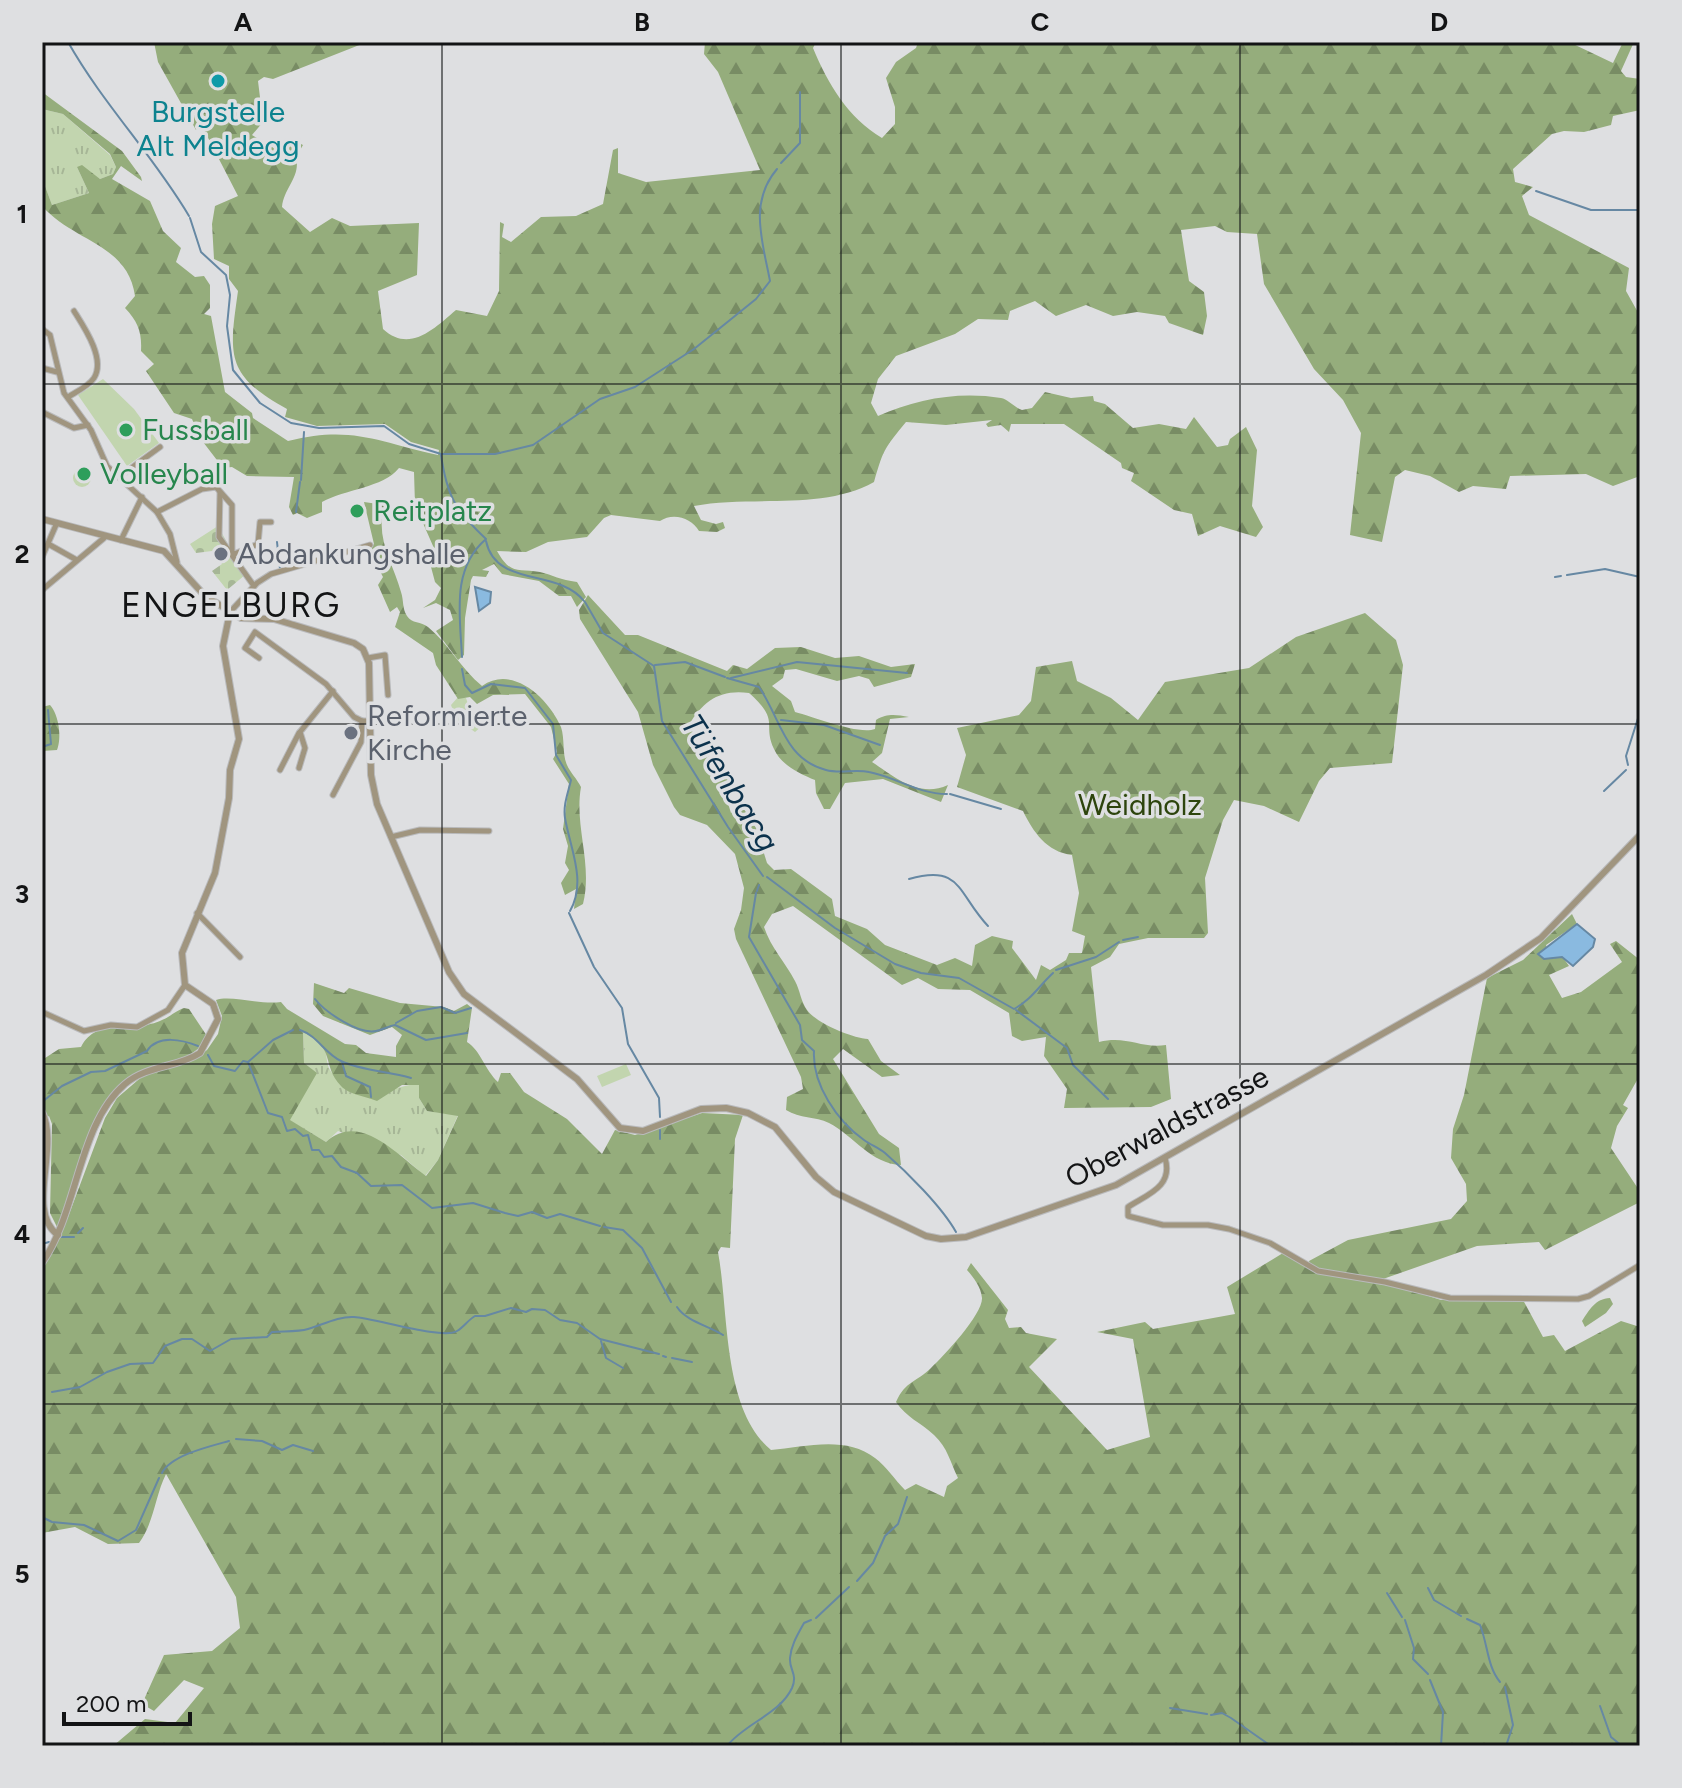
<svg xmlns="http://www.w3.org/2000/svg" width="1682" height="1788" viewBox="0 0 1682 1788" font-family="Figtree,sans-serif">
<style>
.grass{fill:url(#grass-tufts)}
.forest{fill:url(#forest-firs);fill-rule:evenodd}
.cemetery{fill:url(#cemetery-stones)}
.pitch{fill:#c2d5af}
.water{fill:#8abae0;stroke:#6688a3;stroke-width:2}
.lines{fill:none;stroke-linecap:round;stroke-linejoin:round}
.stream{stroke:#6688a3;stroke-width:2}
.minor-casing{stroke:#b9babc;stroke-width:7}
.tertiary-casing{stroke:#b9babc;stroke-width:8}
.minor{stroke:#a0957f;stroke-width:5}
.tertiary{stroke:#a0957f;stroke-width:6}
.grid{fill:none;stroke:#131415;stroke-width:2;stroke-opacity:0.55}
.culture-dot{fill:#0f9aa8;stroke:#dedfe1;stroke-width:3}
.leisure-dot{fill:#2e9e5b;stroke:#dedfe1;stroke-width:3}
.worship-dot{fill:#6b7280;stroke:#dedfe1;stroke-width:3}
.labels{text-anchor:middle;stroke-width:7;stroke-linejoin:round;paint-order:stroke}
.culture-label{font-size:30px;fill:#0d838f;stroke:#dedfe1}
.leisure-label{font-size:30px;fill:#27864d;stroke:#dedfe1;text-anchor:start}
.worship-label{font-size:30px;fill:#5b616d;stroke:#dedfe1;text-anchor:start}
.park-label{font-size:30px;fill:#2d440d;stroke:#dedfe1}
.street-label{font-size:30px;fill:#131415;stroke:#dedfe1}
.water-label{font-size:32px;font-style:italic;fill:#0c324c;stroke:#dedfe1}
.quarter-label{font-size:34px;letter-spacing:2px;fill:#131415;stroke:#dedfe1}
.neatline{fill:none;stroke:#131415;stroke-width:3}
.grid-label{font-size:26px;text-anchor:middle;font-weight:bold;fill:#131415}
</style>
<defs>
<pattern id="grass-tufts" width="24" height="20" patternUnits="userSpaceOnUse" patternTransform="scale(2)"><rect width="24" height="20" fill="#c2d5af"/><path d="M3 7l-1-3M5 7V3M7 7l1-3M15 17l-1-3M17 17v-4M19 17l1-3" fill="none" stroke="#a6b696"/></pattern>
<pattern id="forest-firs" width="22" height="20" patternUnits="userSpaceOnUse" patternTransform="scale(2)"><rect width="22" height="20" fill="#95ad7c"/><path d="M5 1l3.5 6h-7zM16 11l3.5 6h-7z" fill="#788c64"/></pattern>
<pattern id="cemetery-stones" width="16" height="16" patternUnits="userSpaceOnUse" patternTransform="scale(2)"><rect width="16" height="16" fill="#c2d5af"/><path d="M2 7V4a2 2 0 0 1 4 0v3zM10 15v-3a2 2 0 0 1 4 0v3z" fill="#a6b696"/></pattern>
</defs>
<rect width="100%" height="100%" fill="#dedfe1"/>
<!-- grass -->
<g class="grass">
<path d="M 42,109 L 63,114 L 110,155 L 116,167 L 113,174 L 100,179 L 77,167 L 89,193 L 52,205 L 42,178 Z"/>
<path d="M 459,696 L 466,698 L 471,713 L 479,718 L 482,726 L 475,732 L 456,719 L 451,705 Z"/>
<path d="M 303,1032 C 338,1049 319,1060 334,1075 C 343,1083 377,1090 389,1089 C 400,1089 408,1083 420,1085 L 419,1098 L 427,1111 L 458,1115 L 438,1160 L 425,1176 L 401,1155 L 338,1131 L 326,1142 L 289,1120 L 316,1073 L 304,1063 Z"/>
</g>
<!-- forest -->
<g class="forest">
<path d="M 154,42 L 367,42 L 273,79 L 264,77 L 258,81 L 263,122 L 252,135 L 277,150 L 297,142 L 303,145 L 296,157 C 301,177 284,187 282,207 L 310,232 L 332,218 L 350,226 L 419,223 L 417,275 L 378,291 L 383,329 C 409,353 433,330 456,310 L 487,316 L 499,291 L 500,222 L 504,224 L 502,237 L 511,242 L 541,217 L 576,216 L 603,204 L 613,150 L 618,148 L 618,173 L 646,182 L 760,170 L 718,72 L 704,54 L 705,42 L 816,42 L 813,48 C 828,84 848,118 882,138 L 895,124 L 895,107 L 886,78 L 896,62 L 916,48 L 918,42 L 1569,42 L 1613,63 L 1623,42 L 1634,42 L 1621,71 L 1626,77 L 1640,79 L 1640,110 L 1613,116 L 1611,125 L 1584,132 L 1564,131 L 1552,134 L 1513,169 L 1515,182 L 1533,187 L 1522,196 L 1529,215 L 1629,268 L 1626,291 L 1640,316 L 1640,476 L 1613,486 L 1586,474 L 1510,476 L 1506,489 L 1473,486 L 1459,492 L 1430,476 L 1405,470 L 1395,477 L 1382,542 L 1350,535 L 1361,433 L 1343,400 L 1314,369 L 1264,284 L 1257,234 L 1227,232 L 1215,226 L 1181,230 L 1189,281 L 1204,292 L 1207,316 L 1203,335 L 1169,323 L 1165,316 L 1137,312 L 1113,316 L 1086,305 L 1056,316 L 1035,301 L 1010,311 L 1008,320 L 978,319 L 955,334 L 896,356 L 878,379 L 871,403 L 878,416 C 916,399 959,391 1001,398 C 1008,399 1015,408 1022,410 L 1032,408 L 1045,392 L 1071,398 L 1093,396 L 1094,401 L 1105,404 L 1133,428 L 1159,424 L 1186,429 L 1194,417 L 1217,447 L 1228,445 L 1230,439 L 1246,427 L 1257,450 L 1252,506 L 1263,527 L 1256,537 L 1220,526 L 1198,536 L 1192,514 L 1174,510 L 1131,481 L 1134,473 L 1122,468 L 1121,463 L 1064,424 L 1011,424 L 1009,432 L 1001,425 L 988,427 L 986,424 L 992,420 L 946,425 L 906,422 C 885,448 884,447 874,482 C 823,511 749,495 694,506 L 701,520 L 716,524 L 723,522 L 725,528 L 717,532 L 699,531 C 692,518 673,512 660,521 L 611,515 L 604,518 L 587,537 L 548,542 L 526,552 L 497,551 C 511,576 518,568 540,572 C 553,575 560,580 577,582 L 586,597 L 577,607 L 571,596 L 559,596 L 539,581 L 502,574 L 494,564 L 482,570 L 489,571 L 486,577 L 473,576 L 471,580 L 465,618 L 464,655 L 458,660 L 436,631 L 453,620 L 450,610 L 436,603 L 423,608 L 435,600 L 441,588 L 435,582 L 431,567 L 437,555 L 415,505 L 414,472 L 399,468 C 383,488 345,489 322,502 L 322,512 L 307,518 L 297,513 L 293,515 L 289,507 L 294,477 L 247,476 L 232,467 L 223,468 L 200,438 L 192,419 L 174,413 L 146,371 L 154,364 L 141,351 C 142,332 138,322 125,308 L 135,296 C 128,244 74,242 42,206 L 42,178 L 52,205 L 89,193 L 77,167 L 82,165 L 100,179 L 113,174 L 116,167 L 110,154 L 63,114 L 42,109 L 42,92 L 122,151 L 141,177 L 142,181 L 121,166 L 112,179 L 150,201 L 163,231 L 181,248 L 176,262 L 195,277 L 204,276 L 210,285 L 210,308 L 204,314 L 211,316 L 225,392 L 252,413 L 253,418 L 288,441 C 352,425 378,442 438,455 L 439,450 L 411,442 L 385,424 L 317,426 L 285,417 L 287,409 C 225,375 229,355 238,291 L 229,279 L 229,266 L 214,259 L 212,224 L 215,206 L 238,196 L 204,130 L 206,117 L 201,114 L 196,130 L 158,62 Z"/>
<path d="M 364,502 L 385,505 C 374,536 393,563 401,592 C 404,601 402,608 407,616 C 412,624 421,621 428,627 C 448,643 461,669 482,686 C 513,664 549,699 561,727 C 565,739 562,754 567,765 C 570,772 577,779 581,787 C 574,826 593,864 583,904 L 574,909 L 576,889 L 565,895 L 561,883 L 569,870 L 565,863 L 568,846 L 563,829 L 569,784 L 553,759 L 557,752 L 551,727 L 525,694 L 493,695 L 477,704 L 470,697 L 458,699 L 436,665 L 433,653 L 395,627 L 400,612 L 397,607 L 390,612 L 378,585 L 383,577 L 369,550 L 374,544 Z"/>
<path d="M 588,595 L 625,635 L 638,635 L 727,671 L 733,665 L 747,669 L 775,648 L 801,647 L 835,658 L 859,656 L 891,667 L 915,664 L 911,677 L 874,687 L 869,679 L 859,676 L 837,681 L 796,669 L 785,670 L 783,678 L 772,686 L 791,701 L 795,712 C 815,717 858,735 875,729 L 876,720 C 888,713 896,715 909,717 L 890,719 L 882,753 L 872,762 C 896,778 919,798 948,785 L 941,802 L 883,779 L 845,783 L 830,809 L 824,809 L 816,793 L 815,780 C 800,774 781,765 774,749 C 762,723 781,721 749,693 C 720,689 703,701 689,725 L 699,745 L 737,786 L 734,791 L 728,789 L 726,797 L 731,813 L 742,806 L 756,828 L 767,863 L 774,870 L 791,869 L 832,899 L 835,916 L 867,929 L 885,945 L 937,965 L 955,958 L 972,966 L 975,945 L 992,936 L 1013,941 L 1012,948 L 1036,980 L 1041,965 L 1050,970 L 1066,960 L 1069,953 L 1082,953 L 1085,936 L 1072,931 L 1079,893 L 1072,855 C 1047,852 1033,832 1023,811 L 957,787 L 966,755 L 957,728 L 1019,715 L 1031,701 L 1036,667 L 1072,661 L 1077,681 L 1111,698 L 1138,720 L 1165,682 L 1249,668 L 1296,637 L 1365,613 L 1396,640 L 1403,665 L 1392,763 L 1330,768 L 1319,781 L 1299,822 L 1264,806 L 1234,800 L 1223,820 L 1205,878 L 1208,933 L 1204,938 L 1148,938 L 1119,944 L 1110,957 L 1091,967 L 1099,1042 C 1127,1035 1141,1049 1166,1045 L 1171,1099 L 1151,1107 L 1064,1108 L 1067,1089 L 1044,1056 L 1046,1037 L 1022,1041 L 1012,1036 L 1009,1013 L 970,990 L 938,989 L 918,978 L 902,985 L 793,906 L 772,914 L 764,927 C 771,948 785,962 795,981 C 800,990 801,1002 807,1010 C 816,1023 852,1038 868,1039 L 881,1061 L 900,1075 L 882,1077 L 843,1049 L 833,1059 L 879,1134 L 899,1148 L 901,1165 C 871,1164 854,1136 829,1123 C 815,1116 800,1119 786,1110 L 787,1097 L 803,1089 L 801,1077 L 736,939 L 734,929 L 741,910 L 744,888 L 735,854 L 707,825 L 680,815 L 674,807 L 653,765 L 638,712 L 580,619 L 579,610 Z"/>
<path d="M 50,705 C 59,715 62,738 57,750 L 42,751 L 45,735 L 42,707 Z"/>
<path d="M 1572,914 L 1577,924 L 1546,945 L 1551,959 L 1562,956 L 1569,966 L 1549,975 L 1562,998 L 1581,992 L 1622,962 L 1610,944 L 1616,941 L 1640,960 L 1640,1075 L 1623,1105 L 1628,1108 L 1617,1126 L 1611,1148 L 1637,1187 L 1640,1185 L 1640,1202 L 1545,1250 L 1539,1242 L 1477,1246 L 1383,1279 L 1329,1273 L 1310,1265 L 1309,1261 L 1348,1240 L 1451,1219 L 1467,1201 L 1466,1184 L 1451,1158 L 1453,1129 L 1464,1095 L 1487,978 L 1523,960 Z"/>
<path d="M 314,983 L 344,993 L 349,988 L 400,1003 L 444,1007 L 454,1011 L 467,1004 L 472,1008 L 467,1042 C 481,1051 485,1070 498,1082 L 501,1073 L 510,1073 L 524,1092 L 567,1119 L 602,1154 L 615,1130 L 635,1135 L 702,1113 L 743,1115 L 735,1139 L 730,1248 L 721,1247 L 718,1252 C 729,1311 722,1409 771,1450 C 804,1447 846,1435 875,1458 C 886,1466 895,1480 905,1490 L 916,1484 L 944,1497 L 947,1486 L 958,1478 C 950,1462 948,1448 934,1435 C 920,1422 907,1418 896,1402 C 906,1380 916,1383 931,1368 C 944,1356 983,1314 982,1298 C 981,1287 974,1278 967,1270 L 971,1263 L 1008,1310 L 1005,1319 L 1009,1328 L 1021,1327 L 1026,1333 L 1057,1339 L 1029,1367 L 1107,1450 L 1150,1437 L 1133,1339 L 1097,1332 L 1145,1322 L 1153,1329 L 1235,1314 L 1227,1287 L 1283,1253 L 1317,1273 L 1407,1289 L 1441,1300 L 1523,1300 L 1543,1337 L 1554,1335 L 1565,1351 L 1621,1321 L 1640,1327 L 1640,1746 L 113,1746 L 145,1719 L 175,1723 L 204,1688 L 184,1680 L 154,1711 L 142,1704 L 164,1655 L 212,1651 L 240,1628 L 236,1597 L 166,1474 C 155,1496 154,1523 139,1543 L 108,1544 L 75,1527 L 42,1533 L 42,1270 L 68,1217 L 105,1118 L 117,1098 L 145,1074 L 192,1061 L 207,1050 L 218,1034 L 222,1016 L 216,1000 C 231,995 260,1005 281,1002 L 287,1009 L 345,1044 L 356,1045 L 366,1053 L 396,1057 L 396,1046 L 402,1035 L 392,1027 L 370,1035 L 323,1016 L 313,1004 ZM 303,1032 C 337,1049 321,1065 341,1086 C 348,1094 367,1097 377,1101 L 402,1085 L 419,1085 L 419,1098 L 427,1111 L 458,1116 L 438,1160 L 426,1176 C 397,1155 360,1111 326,1142 L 290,1120 L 317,1073 L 304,1063 Z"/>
<path d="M 184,1008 L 189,1009 L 207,1036 C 191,1070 148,1058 123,1082 C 94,1110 73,1190 58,1229 L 50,1213 L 52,1124 L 49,1116 L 42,1120 L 42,1060 L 59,1049 L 81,1047 C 98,1015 134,1034 162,1020 C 170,1017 175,1011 184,1008 Z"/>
<path d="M 1610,1298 L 1613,1304 L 1606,1313 L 1585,1327 L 1582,1321 C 1590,1309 1595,1299 1610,1298 Z"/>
</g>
<!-- cemetery -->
<path class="cemetery" d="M 218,526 L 245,575 L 227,590 L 212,571 L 222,564 L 212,551 L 196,553 L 190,544 Z"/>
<!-- pitch -->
<g class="pitch">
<path d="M 103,379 L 134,409 L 159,443 L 127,466 L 78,395 Z"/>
<circle cx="82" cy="478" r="9"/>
<circle cx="357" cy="511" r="9"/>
<path d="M 626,1064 L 631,1075 L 602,1087 L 597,1076 Z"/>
</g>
<!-- water -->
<g class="water">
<path d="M 475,587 L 491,592 L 490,603 L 479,611 Z"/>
<path d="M 1577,924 L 1595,939 L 1593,947 L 1573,966 L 1562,957 L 1544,959 L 1538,954 Z"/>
</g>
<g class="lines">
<!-- stream -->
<g class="stream">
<path d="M 68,42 C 103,104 153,155 189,216"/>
<path d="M 781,163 L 800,143 L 800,92"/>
<path d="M 1536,191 L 1591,210 L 1640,210"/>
<path d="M 190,218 L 201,252 L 226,275 L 230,295 L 227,326 L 233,370 L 260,403 L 291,423 L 319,428 L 384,426 L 409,444 L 441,454 L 495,454 L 533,445 L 600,399 L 635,387 L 694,349 L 756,299 L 770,281 C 763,243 748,203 777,169"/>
<path d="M 441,455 C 447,496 455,510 486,539 C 451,569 460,615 462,657"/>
<path d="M 301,480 L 304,432"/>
<path d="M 296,512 L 300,482"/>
<path d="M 486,541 C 496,588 558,568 584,601"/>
<path d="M 277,542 L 280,569"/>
<path d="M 1567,575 L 1605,569 L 1640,577"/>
<path d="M 1555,577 L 1561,576"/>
<path d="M 585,602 L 603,633 L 654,666 L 662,721 L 728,827 L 763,876"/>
<path d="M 655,665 L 685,662 L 725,677"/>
<path d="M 462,669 L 465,685 L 472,693 L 491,684 L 525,688 L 553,724 L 556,755 L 571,780 C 568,793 563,805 565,818 C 570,848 587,881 570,911"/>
<path d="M 727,678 L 759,687 C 781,719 784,759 826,770 C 840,774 855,769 869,772 C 896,777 918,794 947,794"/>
<path d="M 731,678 L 797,662 L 907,673"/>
<path d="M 781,720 L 824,725 L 880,745"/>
<path d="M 42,747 L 51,744 L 48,710"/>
<path d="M 1628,765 L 1626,756 L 1640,712"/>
<path d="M 1604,791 L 1626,770"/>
<path d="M 950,794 L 1001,809"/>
<path d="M 767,877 L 835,928 L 895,964 L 921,973 L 959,978 L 1014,1009 C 1032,999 1038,987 1053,973"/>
<path d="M 909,879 C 962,864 957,893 988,926"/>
<path d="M 757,891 L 759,885"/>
<path d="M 756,893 L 749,937 L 800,1025 L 802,1040 L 814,1051 C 812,1084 837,1121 864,1140 C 871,1145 879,1148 885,1153 C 907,1172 942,1207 956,1232"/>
<path d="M 569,913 L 594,967 L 622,1008 L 628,1044 L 659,1098 L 660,1117"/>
<path d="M 1123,940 L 1138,937"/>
<path d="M 1056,970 L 1096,957 L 1119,942"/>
<path d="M 315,999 C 325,1012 359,1035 376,1031 C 382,1030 389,1026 395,1025 L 426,1040 L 467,1033"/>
<path d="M 1016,1010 L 1067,1048 L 1073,1065 L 1108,1099"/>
<path d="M 396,1023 L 417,1011 L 441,1007 L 455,1013 L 471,1008"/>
<path d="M 300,1030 C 318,1036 324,1053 341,1061 C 362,1071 389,1071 411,1078"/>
<path d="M 208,1055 L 214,1066 L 235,1071 L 243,1061 L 248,1062 L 268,1113 L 282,1117 L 287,1131 L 295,1129 L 303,1136 L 308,1135 L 312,1150 L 319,1150 L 324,1157 L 332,1156 L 341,1167 L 357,1173 L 371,1186 L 402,1185 L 432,1208 L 473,1203 L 505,1213 L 518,1216 L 532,1212 L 547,1218 L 560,1214 L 600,1226"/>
<path d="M 248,1062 L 273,1040 L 293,1030"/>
<path d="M 342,1062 L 346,1076 L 370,1087 L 371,1097"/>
<path d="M 42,1102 L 62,1086 L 91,1072 L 105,1071 L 147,1051 C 158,1034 183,1040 198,1046"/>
<path d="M 660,1130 L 660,1139"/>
<path d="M 604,1227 L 623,1230 L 642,1248 L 671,1302"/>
<path d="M 78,1233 L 83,1228"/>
<path d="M 61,1237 L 74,1237"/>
<path d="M 42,1244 L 49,1242"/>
<path d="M 677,1307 C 686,1321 709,1326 723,1335"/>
<path d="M 601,1341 L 606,1358 L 623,1368"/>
<path d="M 663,1356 L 666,1357"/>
<path d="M 672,1358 L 692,1362"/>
<path d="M 52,1392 L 80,1387 L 107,1372 L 130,1364 L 153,1363 L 165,1346 L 182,1339 L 192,1339 L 210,1351 L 231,1339 L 267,1337 L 272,1332 C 283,1331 298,1332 308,1329 C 322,1325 339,1316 354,1317 C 374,1318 443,1340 457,1331 C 464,1327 468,1320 475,1316 L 485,1316 L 511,1308 L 526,1312 L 532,1309 L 545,1310 L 560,1320 L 577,1323 L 600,1339 L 659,1354"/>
<path d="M 42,1399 L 42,1398"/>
<path d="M 236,1439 L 262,1441 L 282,1450 L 293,1445 L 313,1451"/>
<path d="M 162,1473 C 171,1455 211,1446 229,1441"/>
<path d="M 42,1517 L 52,1522 L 84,1525 L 118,1541 L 136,1530 L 159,1478"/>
<path d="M 857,1581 L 873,1563 L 885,1536 L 898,1524 L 907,1497"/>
<path d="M 1428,1588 L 1434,1600 L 1461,1616"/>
<path d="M 1387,1593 L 1402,1617"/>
<path d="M 816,1618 L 849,1587"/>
<path d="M 1467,1619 L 1480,1625 C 1488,1645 1487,1666 1500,1682"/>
<path d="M 1405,1620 L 1414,1648 L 1413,1659 L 1428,1674"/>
<path d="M 1430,1680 L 1443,1712 L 1441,1746"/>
<path d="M 1505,1687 L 1513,1725 L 1506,1746"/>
<path d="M 1600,1706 L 1611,1737 L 1622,1746"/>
<path d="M 1170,1708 L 1207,1714"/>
<path d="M 1211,1715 L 1222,1713 L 1231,1718 L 1271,1746"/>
<path d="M 727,1746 C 744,1724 780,1714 792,1688 C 798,1674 789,1670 790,1658 C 791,1645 798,1634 804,1623 L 811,1620"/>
</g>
<defs>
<g id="minor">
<path d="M 42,329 L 50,335 L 64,393 L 91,430 L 107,466 L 157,512 L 170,534 L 177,562"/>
<path d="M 42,368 L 57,372"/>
<path d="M 68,397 C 76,392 89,386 94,378 C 106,359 84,327 74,311"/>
<path d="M 42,412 L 74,428 L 88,425"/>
<path d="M 119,477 L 160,447"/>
<path d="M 220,492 L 219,537 L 254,586"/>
<path d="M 157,512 L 202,489 L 216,487 L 232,505 L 232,555 L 258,544 L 260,522 L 271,522"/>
<path d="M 121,540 L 142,497"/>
<path d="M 50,545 L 75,559"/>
<path d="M 42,557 L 56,525"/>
<path d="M 42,590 L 104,538"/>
<path d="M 230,612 L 257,583 L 271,574 L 370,545"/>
<path d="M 259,658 L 245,648 L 255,632 L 326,684 L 354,717 L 362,721"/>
<path d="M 368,658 L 385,655 L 388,695"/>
<path d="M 299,768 L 305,748 L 300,732 L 333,691"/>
<path d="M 280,770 L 299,733"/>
<path d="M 333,795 L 361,742 L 362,721 L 370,721"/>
<path d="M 391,837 L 420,830 L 489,831"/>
<path d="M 197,913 L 240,957"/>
<path d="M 42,1012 L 84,1031 L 111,1025 L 137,1027 L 168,1010 L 185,985"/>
<path d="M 1165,1158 C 1174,1187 1146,1195 1128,1207 L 1128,1216 L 1163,1225 L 1208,1225 L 1229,1229 L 1270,1243 L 1318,1271 L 1385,1282 L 1450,1298 L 1578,1299 L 1589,1296 L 1640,1265"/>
</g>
<g id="tertiary">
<path d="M 42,519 L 164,551 L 205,596 L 241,618 L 274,619 L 354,643 L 363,649 L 369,663 L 371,775 L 377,804 L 449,972 L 464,994 L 577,1079 L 620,1128 L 643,1131 L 701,1109 L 726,1108 L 748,1113 L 775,1127 L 816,1177 L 834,1192 L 926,1236 L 941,1239 L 966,1237 L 1116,1185 L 1486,975 L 1541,938 L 1640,835"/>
<path d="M 42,1112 C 60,1147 25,1211 58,1235"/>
<path d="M 42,1263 C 78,1212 78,1124 125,1084 C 147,1065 177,1068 200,1053 L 218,1019 L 213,1004 L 185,985 L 182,953 L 215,873 L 229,798 L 230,770 L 239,739 L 223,646 L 230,612"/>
</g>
</defs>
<!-- minor casing -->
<use href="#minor" class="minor-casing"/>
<!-- tertiary casing -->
<use href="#tertiary" class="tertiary-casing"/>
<!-- minor -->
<use href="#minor" class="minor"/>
<!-- tertiary -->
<use href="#tertiary" class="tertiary"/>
</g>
<!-- grid -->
<path class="grid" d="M 442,42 L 442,1746M 841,42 L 841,1746M 1240,42 L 1240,1746M 42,384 L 1640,384M 42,724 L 1640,724M 42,1064 L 1640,1064M 42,1404 L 1640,1404"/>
<!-- markers -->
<circle class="culture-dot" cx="218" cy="81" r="8"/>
<g class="leisure-dot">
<circle cx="126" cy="430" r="8"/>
<circle cx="84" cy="474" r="8"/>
<circle cx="357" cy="511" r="8"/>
</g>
<g class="worship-dot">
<circle cx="221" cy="554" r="8"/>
<circle cx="351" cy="733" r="8"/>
</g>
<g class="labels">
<!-- culture labels -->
<g class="culture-label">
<text x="218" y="122">Burgstelle<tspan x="218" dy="34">Alt Meldegg</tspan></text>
</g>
<!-- leisure labels -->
<g class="leisure-label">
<text x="142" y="440">Fussball</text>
<text x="100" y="484">Volleyball</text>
<text x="373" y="521">Reitplatz</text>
</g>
<!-- worship labels -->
<g class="worship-label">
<text x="237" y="564">Abdankungshalle</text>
<text x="367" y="726">Reformierte<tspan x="367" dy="34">Kirche</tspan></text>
</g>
<!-- park labels -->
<g class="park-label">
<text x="1140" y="815">Weidholz</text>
</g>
<!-- street labels -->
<g class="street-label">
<text transform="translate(1167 1127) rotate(-28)" y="10">Oberwaldstrasse</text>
</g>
<!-- water labels -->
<g class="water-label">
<text transform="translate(730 783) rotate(58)" y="11">Tüfenbacg</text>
</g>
<!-- quarter labels -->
<g class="quarter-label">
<text x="231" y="617">ENGELBURG</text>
</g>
</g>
<!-- border -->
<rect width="1682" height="1788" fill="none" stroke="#dedfe1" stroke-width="88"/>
<!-- scale -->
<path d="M64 1712v12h126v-12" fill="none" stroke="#131415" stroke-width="4"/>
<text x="76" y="1712" font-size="24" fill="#131415" stroke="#dedfe1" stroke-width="6" paint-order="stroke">200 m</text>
<rect x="44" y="44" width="1594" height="1700" class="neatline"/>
<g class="grid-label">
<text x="243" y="31">A</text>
<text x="642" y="31">B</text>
<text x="1040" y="31">C</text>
<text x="1439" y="31">D</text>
<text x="22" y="223">1</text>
<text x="22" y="563">2</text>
<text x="22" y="903">3</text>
<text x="22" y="1243">4</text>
<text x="22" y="1583">5</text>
</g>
</svg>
